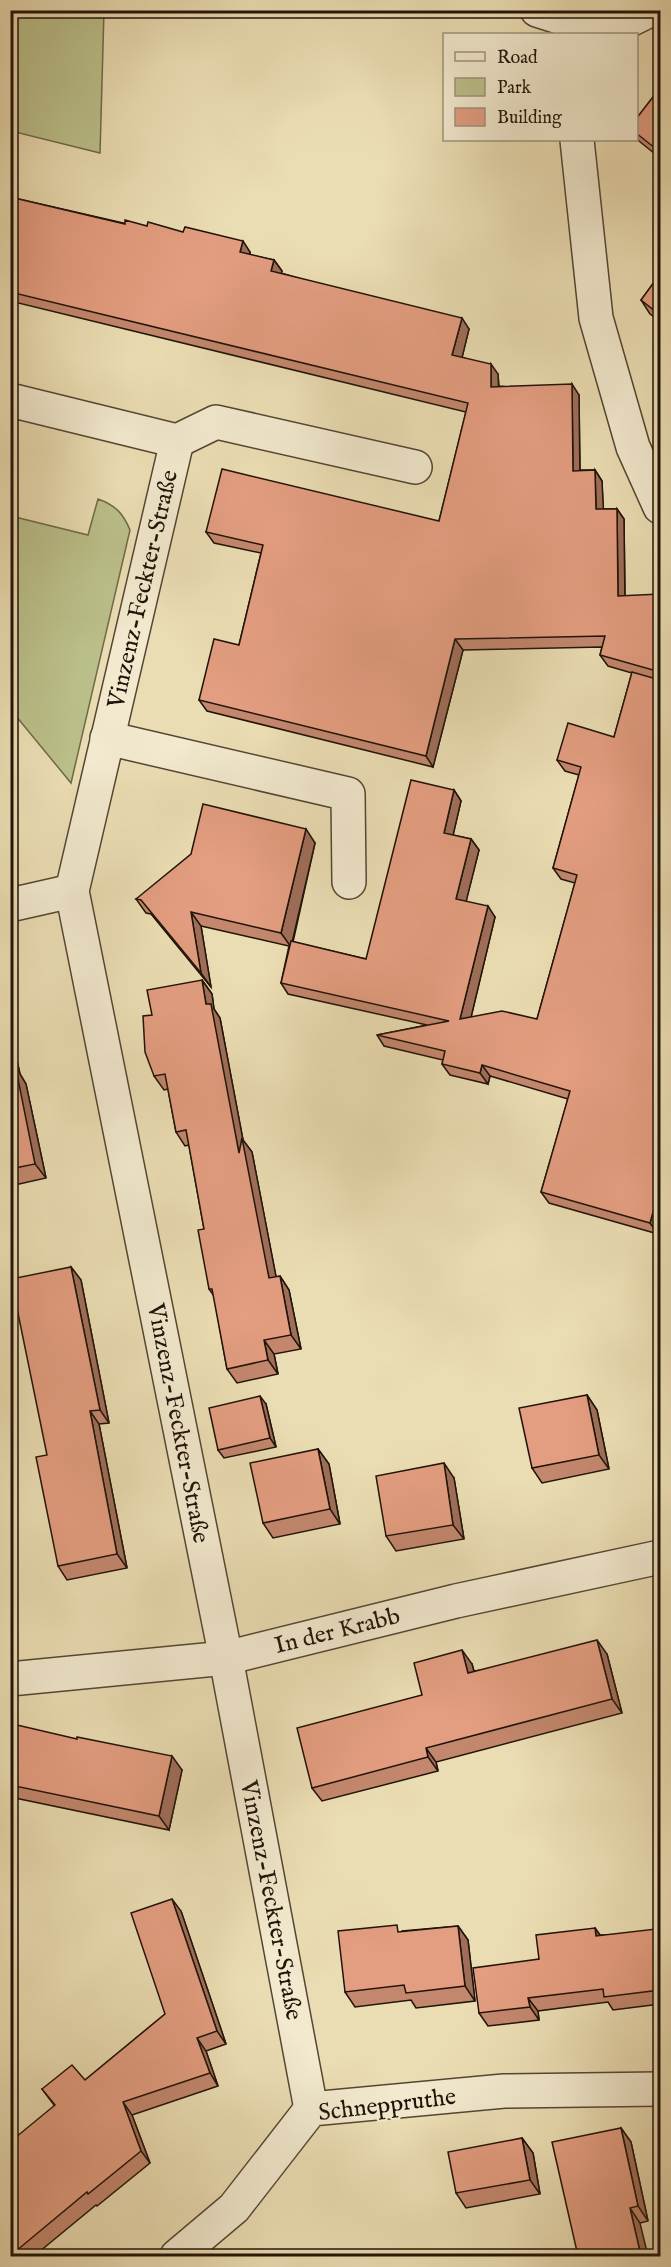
<svg xmlns="http://www.w3.org/2000/svg" width="671" height="2267" viewBox="0 0 671 2267" font-family="'IM FELL English',serif">
<style>
.green{fill:#bbc08a;stroke:#6e6a4a;stroke-width:1.5}
.lines{fill:none;stroke-linecap:round;stroke-linejoin:round}
.minor-casing{stroke:#544634;stroke-width:36}
.minor{stroke:#f2e9ce;stroke-width:33}
.wall{fill:#c3876e;stroke:#211309;stroke-width:1.5}
.shaded-wall{fill:#9f6e5a;stroke:#211309;stroke-width:1.5}
.building{fill:#e39d80;stroke:#211309;stroke-width:1.5}
.labels{text-anchor:middle;stroke-width:4.5;stroke-linejoin:round;paint-order:stroke}
.street-label{font-size:24px;fill:#211309;stroke:#f2e9ce}
</style>
<rect width="100%" height="100%" fill="#ebddb3"/>
<filter id="stains"><feTurbulence type="fractalNoise" baseFrequency=".00333" numOctaves="4"/><feColorMatrix values="0 0 0 0 .2 0 0 0 0 .09 0 0 0 0 .02 0 0 0 .5 -.17"/></filter>
<radialGradient id="worn" r=".72"><stop offset=".6" stop-color="#630" stop-opacity="0"/><stop offset="1" stop-color="#630" stop-opacity=".3"/></radialGradient>
<!-- green -->
<g class="green">
<path d="M 11,10 L 104,11 L 100,153 L 11,131 Z"/>
<path d="M 98,499 C 115,505 123,513 130,530 L 71,783 L 11,710 L 11,516 L 88,535 Z"/>
</g>
<g class="lines">
<defs>
<g id="minor">
<path d="M 537,10 L 606,32"/>
<path d="M 605,34 L 606,32 L 650,10"/>
<path d="M 577,140 L 596,318 L 633,447 L 660,507"/>
<path d="M 10,400 L 177,441 L 216,422 L 415,467"/>
<path d="M 177,441 L 72,891 L 226,1658 L 311,2109"/>
<path d="M 107,738 L 348,794 L 349,882"/>
<path d="M 10,905 L 72,891"/>
<path d="M 10,1679 L 226,1658 L 456,1601 L 660,1557"/>
<path d="M 177,2256 L 234,2208 L 311,2109 L 504,2091 L 660,2089"/>
</g>
</defs>
<!-- minor casing -->
<use href="#minor" class="minor-casing"/>
<!-- minor -->
<use href="#minor" class="minor"/>
</g>
<!-- wall -->
<g class="wall">
<path d="M 660,88 L 660,158 L 639,141 L 636,138 L 636,119 Z"/>
<path d="M 10,197 L 250,252 L 250,255 L 274,260 L 282,271 L 281,273 L 469,329 L 462,357 L 498,374 L 499,386 L 579,395 L 580,470 L 595,470 L 602,481 L 603,509 L 617,509 L 624,519 L 625,596 L 660,596 L 660,1225 L 658,1234 L 549,1203 L 541,1192 L 568,1099 L 490,1076 L 488,1084 L 450,1075 L 442,1064 L 443,1060 L 384,1046 L 377,1035 L 427,1025 L 288,994 L 281,983 L 289,946 L 201,926 L 211,987 L 151,914 L 146,913 L 136,899 L 315,843 L 293,942 L 366,959 L 454,790 L 461,801 L 453,835 L 471,839 L 479,850 L 466,901 L 495,917 L 471,1017 L 537,1019 L 575,883 L 561,879 L 553,868 L 579,775 L 565,771 L 557,760 L 614,737 L 632,673 L 608,666 L 600,655 L 602,647 L 463,650 L 433,767 L 207,711 L 199,700 L 239,645 L 261,553 L 214,543 L 206,532 L 439,521 L 466,412 L 10,301 Z"/>
<path d="M 660,274 L 660,321 L 650,314 L 641,300 Z"/>
<path d="M 202,980 L 212,994 L 214,1009 L 220,1018 L 243,1140 L 252,1152 L 276,1277 L 280,1276 L 289,1290 L 301,1349 L 274,1354 L 278,1374 L 237,1383 L 227,1369 L 214,1296 L 209,1289 L 204,1229 L 189,1145 L 185,1146 L 176,1132 L 168,1089 L 164,1090 L 154,1076 L 152,1015 Z"/>
<path d="M 10,1030 L 20,1074 L 26,1084 L 46,1178 L 10,1186 Z"/>
<path d="M 71,1267 L 81,1280 L 109,1423 L 99,1424 L 127,1568 L 67,1580 L 58,1566 L 47,1455 Z"/>
<path d="M 587,1395 L 597,1410 L 609,1469 L 542,1483 L 532,1468 Z"/>
<path d="M 266,1404 L 276,1447 L 224,1458 L 218,1450 Z"/>
<path d="M 318,1449 L 329,1464 L 340,1524 L 273,1538 L 263,1523 Z"/>
<path d="M 454,1478 L 464,1539 L 396,1551 L 386,1536 Z"/>
<path d="M 607,1654 L 622,1713 L 436,1762 L 438,1771 L 322,1801 L 312,1788 L 422,1695 L 472,1664 L 474,1671 Z"/>
<path d="M 10,1756 L 182,1770 L 169,1830 L 15,1798 L 10,1792 Z"/>
<path d="M 181,1911 L 226,2044 L 206,2051 L 218,2086 L 132,2115 L 150,2163 L 97,2206 L 96,2205 L 34,2256 L 10,2256 L 54,2105 L 42,2089 L 85,2080 L 165,2014 Z"/>
<path d="M 458,1926 L 468,1940 L 475,2001 L 416,2008 L 411,2000 L 355,2007 L 345,1992 L 402,1931 Z"/>
<path d="M 595,1928 L 600,1935 L 660,1935 L 660,2004 L 613,2010 L 608,2002 L 538,2011 L 539,2020 L 488,2026 L 479,2013 L 539,1959 Z"/>
<path d="M 621,2128 L 631,2142 L 648,2221 L 640,2223 L 578,2256 Z"/>
<path d="M 522,2138 L 533,2153 L 540,2194 L 466,2208 L 456,2193 Z"/>
</g>
<!-- shaded-wall -->
<g class="shaded-wall">
<path d="M 243,241 L 250,252 L 248,263 L 240,252 Z"/>
<path d="M 274,260 L 282,271 L 279,281 L 271,271 Z"/>
<path d="M 462,318 L 469,329 L 460,366 L 452,355 Z"/>
<path d="M 491,364 L 498,374 L 499,397 L 491,387 Z"/>
<path d="M 572,384 L 579,395 L 580,481 L 573,471 Z"/>
<path d="M 595,470 L 602,481 L 604,520 L 596,509 Z"/>
<path d="M 617,509 L 624,519 L 625,606 L 618,596 Z"/>
<path d="M 455,639 L 463,650 L 433,767 L 426,756 Z"/>
<path d="M 454,790 L 461,801 L 451,844 L 444,833 Z"/>
<path d="M 306,829 L 315,843 L 291,947 L 281,933 Z"/>
<path d="M 471,839 L 479,850 L 464,910 L 456,899 Z"/>
<path d="M 488,906 L 495,917 L 468,1030 L 460,1019 Z"/>
<path d="M 191,912 L 201,926 L 211,987 L 201,973 Z"/>
<path d="M 202,980 L 212,994 L 214,1009 L 220,1018 L 243,1140 L 252,1152 L 279,1292 L 269,1278 L 239,1153 L 206,1004 Z"/>
<path d="M 10,1030 L 20,1074 L 26,1084 L 46,1178 L 35,1164 L 12,1070 L 10,1064 Z"/>
<path d="M 482,1065 L 490,1076 L 488,1084 L 480,1073 Z"/>
<path d="M 660,1093 L 660,1124 L 654,1115 Z"/>
<path d="M 660,1187 L 660,1225 L 658,1234 L 650,1223 Z"/>
<path d="M 71,1267 L 81,1280 L 109,1423 L 100,1410 Z"/>
<path d="M 280,1276 L 289,1290 L 301,1349 L 291,1335 Z"/>
<path d="M 264,1340 L 274,1354 L 278,1374 L 268,1360 Z"/>
<path d="M 587,1395 L 597,1410 L 609,1469 L 599,1455 Z"/>
<path d="M 260,1396 L 266,1404 L 276,1447 L 270,1438 Z"/>
<path d="M 90,1411 L 99,1424 L 127,1568 L 117,1554 Z"/>
<path d="M 318,1449 L 329,1464 L 340,1524 L 330,1509 Z"/>
<path d="M 444,1463 L 454,1478 L 464,1539 L 453,1525 Z"/>
<path d="M 597,1640 L 607,1654 L 622,1713 L 612,1699 Z"/>
<path d="M 462,1650 L 472,1664 L 478,1686 L 468,1673 Z"/>
<path d="M 426,1748 L 436,1762 L 438,1771 L 428,1757 Z"/>
<path d="M 172,1756 L 182,1770 L 169,1830 L 159,1816 Z"/>
<path d="M 10,1799 L 14,1803 L 10,1821 Z"/>
<path d="M 172,1899 L 181,1911 L 226,2044 L 217,2031 Z"/>
<path d="M 458,1926 L 468,1940 L 475,2001 L 465,1986 Z"/>
<path d="M 595,1928 L 604,1941 L 596,1936 Z"/>
<path d="M 656,1929 L 660,1935 L 660,1966 Z"/>
<path d="M 528,1998 L 538,2011 L 539,2020 L 530,2007 Z"/>
<path d="M 197,2038 L 206,2051 L 218,2086 L 210,2073 Z"/>
<path d="M 123,2102 L 132,2115 L 150,2163 L 141,2151 Z"/>
<path d="M 621,2128 L 631,2142 L 648,2221 L 638,2206 Z"/>
<path d="M 522,2138 L 533,2153 L 540,2194 L 530,2180 Z"/>
<path d="M 630,2208 L 640,2223 L 648,2256 L 641,2256 Z"/>
</g>
<!-- building -->
<g class="building">
<path d="M 660,88 L 660,152 L 636,133 L 636,119 Z"/>
<path d="M 660,161 L 660,171 L 656,167 Z"/>
<path d="M 10,197 L 125,224 L 125,220 L 147,226 L 148,222 L 183,232 L 185,227 L 243,241 L 240,252 L 274,260 L 271,271 L 462,318 L 452,355 L 491,364 L 491,387 L 572,384 L 573,471 L 595,470 L 596,509 L 617,509 L 618,596 L 660,594 L 660,672 L 600,655 L 605,636 L 455,639 L 426,756 L 199,700 L 214,639 L 239,645 L 263,545 L 206,532 L 222,469 L 439,521 L 468,403 L 10,292 Z"/>
<path d="M 660,274 L 660,315 L 641,300 Z"/>
<path d="M 632,672 L 660,680 L 660,999 L 658,1007 L 660,1008 L 660,1093 L 654,1115 L 660,1117 L 660,1187 L 650,1223 L 541,1192 L 570,1091 L 482,1065 L 480,1073 L 442,1064 L 445,1051 L 377,1035 L 449,1021 L 281,983 L 291,941 L 366,959 L 411,780 L 454,790 L 444,833 L 471,839 L 456,899 L 488,906 L 460,1019 L 502,1011 L 537,1019 L 577,875 L 553,868 L 581,767 L 557,760 L 568,723 L 614,737 Z"/>
<path d="M 203,804 L 306,829 L 281,933 L 191,912 L 201,973 L 141,900 L 136,899 L 191,854 Z"/>
<path d="M 202,980 L 206,1004 L 211,1004 L 239,1153 L 242,1138 L 269,1278 L 280,1276 L 291,1335 L 264,1340 L 268,1360 L 227,1369 L 212,1289 L 209,1289 L 198,1230 L 204,1229 L 186,1130 L 176,1132 L 165,1074 L 154,1076 L 145,1052 L 143,1016 L 152,1015 L 147,990 Z"/>
<path d="M 10,1064 L 12,1070 L 16,1069 L 35,1164 L 10,1169 Z"/>
<path d="M 71,1267 L 100,1410 L 90,1411 L 117,1554 L 58,1566 L 36,1457 L 47,1455 L 11,1279 Z"/>
<path d="M 587,1395 L 599,1455 L 532,1468 L 519,1408 Z"/>
<path d="M 260,1396 L 270,1438 L 218,1450 L 209,1408 Z"/>
<path d="M 318,1449 L 330,1509 L 263,1523 L 250,1463 Z"/>
<path d="M 444,1463 L 453,1525 L 386,1536 L 376,1476 Z"/>
<path d="M 597,1640 L 612,1699 L 426,1748 L 428,1757 L 312,1788 L 297,1728 L 422,1695 L 414,1663 L 462,1650 L 468,1673 Z"/>
<path d="M 17,1725 L 77,1739 L 77,1737 L 172,1756 L 159,1816 L 10,1785 L 10,1756 Z"/>
<path d="M 172,1899 L 217,2031 L 197,2038 L 210,2073 L 123,2102 L 141,2151 L 88,2194 L 87,2192 L 10,2256 L 10,2142 L 55,2105 L 42,2089 L 72,2065 L 85,2080 L 165,2014 L 131,1913 Z"/>
<path d="M 397,1925 L 398,1932 L 458,1926 L 465,1986 L 406,1993 L 404,1985 L 345,1992 L 338,1931 Z"/>
<path d="M 595,1928 L 596,1936 L 656,1929 L 660,1966 L 660,1990 L 604,1997 L 603,1989 L 528,1998 L 530,2007 L 479,2013 L 473,1968 L 539,1959 L 536,1935 Z"/>
<path d="M 621,2128 L 638,2206 L 630,2208 L 641,2256 L 578,2256 L 552,2142 Z"/>
<path d="M 522,2138 L 530,2180 L 456,2193 L 448,2152 Z"/>
</g>
<g class="labels">
<!-- street labels -->
<g class="street-label">
<text transform="translate(142 589) rotate(-77)" y="8">Vinzenz-Feckter-Straße</text>
<text transform="translate(179 1423) rotate(79)" y="8">Vinzenz-Feckter-Straße</text>
<text transform="translate(337 1630) rotate(-14)" y="8">In der Krabb</text>
<text transform="translate(272 1900) rotate(79)" y="8">Vinzenz-Feckter-Straße</text>
<text transform="translate(387 2104) rotate(-7)" y="8">Schneppruthe</text>
</g>
</g>
<!-- margin -->
<rect width="671" height="2267" fill="none" stroke="#ebddb3" stroke-width="36"/>
<rect x="12" y="12" width="647" height="2243" fill="none" stroke="#211309" stroke-width="3"/>
<rect x="18" y="18" width="635" height="2231" fill="none" stroke="#211309" stroke-width="1.5"/>
<!-- legend -->
<rect x="443" y="33" width="195" height="108" fill="#f2e9ce" stroke="#9e937f" stroke-width="1.5"/>
<rect x="455" y="52" width="30" height="9" fill="#f2e9ce" stroke="#9e937f" stroke-width="1.5"/>
<text x="497" y="63" font-size="18" fill="#211309">Road</text>
<rect x="455" y="78" width="30" height="18" fill="#bbc08a" stroke="#9e937f" stroke-width="1.5"/>
<text x="497" y="93" font-size="18" fill="#211309">Park</text>
<rect x="455" y="108" width="30" height="18" fill="#e39d80" stroke="#9e937f" stroke-width="1.5"/>
<text x="497" y="123" font-size="18" fill="#211309">Building</text>
<rect width="100%" height="100%" filter="url(#stains)"/>
<rect width="100%" height="100%" fill="url(#worn)"/>
</svg>
